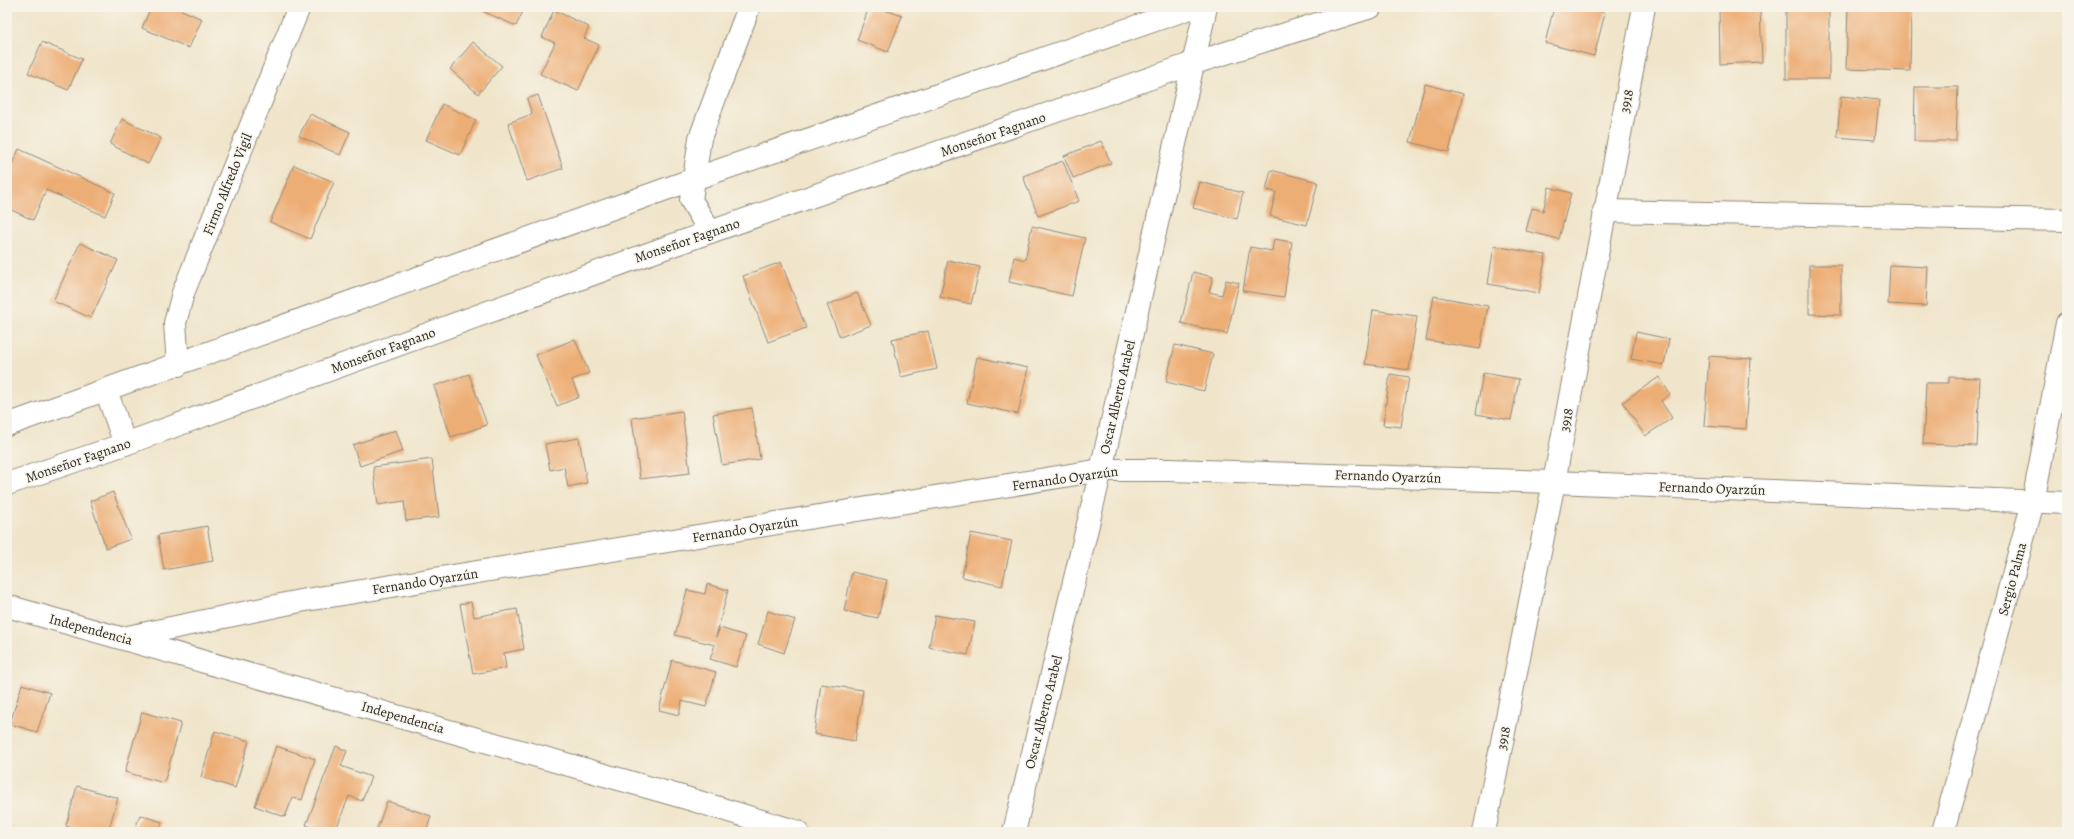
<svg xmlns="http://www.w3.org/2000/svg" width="2074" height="839" viewBox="0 0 2074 839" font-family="Alegreya,serif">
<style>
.building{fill:#edae76}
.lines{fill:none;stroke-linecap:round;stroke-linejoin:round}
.minor-casing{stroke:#8e887a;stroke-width:24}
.tertiary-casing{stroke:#8e887a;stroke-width:24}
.minor{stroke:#fff;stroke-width:22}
.tertiary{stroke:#fff;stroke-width:22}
.labels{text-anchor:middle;stroke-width:3;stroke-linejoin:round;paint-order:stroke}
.street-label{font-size:14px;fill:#2b2b2b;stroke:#f7f3e8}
</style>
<rect width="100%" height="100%" fill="#f7f3e8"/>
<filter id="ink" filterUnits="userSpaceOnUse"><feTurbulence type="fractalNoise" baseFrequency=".025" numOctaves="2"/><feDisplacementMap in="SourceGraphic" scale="8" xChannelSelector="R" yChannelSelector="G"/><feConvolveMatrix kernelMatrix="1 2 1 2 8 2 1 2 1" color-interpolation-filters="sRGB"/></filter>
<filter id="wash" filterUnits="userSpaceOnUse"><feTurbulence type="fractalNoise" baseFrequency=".012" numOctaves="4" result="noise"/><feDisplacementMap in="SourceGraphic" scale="16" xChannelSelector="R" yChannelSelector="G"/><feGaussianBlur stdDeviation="0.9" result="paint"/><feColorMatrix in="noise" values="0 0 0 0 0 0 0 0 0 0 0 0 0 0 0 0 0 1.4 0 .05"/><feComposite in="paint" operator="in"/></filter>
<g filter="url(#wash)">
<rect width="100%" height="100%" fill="#f0e5ca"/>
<g id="blocks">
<!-- building -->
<g class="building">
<path d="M 151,7 L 175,7 L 202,19 L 189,48 L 142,28 Z"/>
<path d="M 473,7 L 525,7 L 516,26 Z"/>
<path d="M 869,7 L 877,7 L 902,16 L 888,52 L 857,40 Z"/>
<path d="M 1554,7 L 1582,7 L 1605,13 L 1594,56 L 1545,43 Z"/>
<path d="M 1719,7 L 1760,7 L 1762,62 L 1720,64 Z"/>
<rect x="1786" y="7" width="43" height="72"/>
<path d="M 1848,7 L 1911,7 L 1910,71 L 1846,69 Z"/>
<path d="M 554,10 L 589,27 L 584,38 L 599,45 L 578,91 L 540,74 L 555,43 L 542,37 Z"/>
<path d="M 42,42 L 82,59 L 68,90 L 28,73 Z"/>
<path d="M 473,42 L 502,66 L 478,94 L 450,69 Z"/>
<path d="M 1425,84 L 1463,94 L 1449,152 L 1410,142 Z"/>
<path d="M 1915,87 L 1958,87 L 1956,141 L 1914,141 Z"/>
<path d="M 538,95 L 563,168 L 527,181 L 508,123 L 532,114 L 527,99 Z"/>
<path d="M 1841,96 L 1879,100 L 1875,140 L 1837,137 Z"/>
<path d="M 442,104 L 476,120 L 460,155 L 426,140 Z"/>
<path d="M 310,114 L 350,132 L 340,155 L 299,136 Z"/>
<path d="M 122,119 L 161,138 L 148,164 L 110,144 Z"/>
<path d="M 1101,141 L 1111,163 L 1073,178 L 1064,156 Z"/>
<path d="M 19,149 L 115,193 L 105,216 L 46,190 L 33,220 L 7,208 L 7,175 Z"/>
<path d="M 1063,161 L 1079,201 L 1038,216 L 1023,176 Z"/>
<path d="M 294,165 L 334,182 L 310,239 L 270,222 Z"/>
<path d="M 1271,170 L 1318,182 L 1307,225 L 1270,216 L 1276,192 L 1266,190 Z"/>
<path d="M 1200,182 L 1243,193 L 1237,219 L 1193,208 Z"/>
<path d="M 1549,187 L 1571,193 L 1559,239 L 1526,231 L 1532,208 L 1543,211 Z"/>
<path d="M 1032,226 L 1085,238 L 1072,296 L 1009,282 L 1014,257 L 1025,260 Z"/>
<path d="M 1274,239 L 1292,242 L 1284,297 L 1243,291 L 1250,247 L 1272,251 Z"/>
<path d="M 80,243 L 118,260 L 91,318 L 53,301 Z"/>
<path d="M 1494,246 L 1546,255 L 1539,293 L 1488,284 Z"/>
<path d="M 948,260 L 980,267 L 971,304 L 940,297 Z"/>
<path d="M 781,262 L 806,328 L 768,342 L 743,276 Z"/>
<path d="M 1809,265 L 1841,265 L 1841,315 L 1809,314 Z"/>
<path d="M 1890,265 L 1928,267 L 1926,306 L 1888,304 Z"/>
<path d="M 1193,272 L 1213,277 L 1209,292 L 1222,295 L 1226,280 L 1239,283 L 1227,334 L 1181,323 Z"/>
<path d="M 857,293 L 871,325 L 840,337 L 827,305 Z"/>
<path d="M 1434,296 L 1488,306 L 1480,349 L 1426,340 Z"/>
<path d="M 1373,310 L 1417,316 L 1409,370 L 1365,364 Z"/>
<path d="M 928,331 L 937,369 L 901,377 L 892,339 Z"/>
<path d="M 1636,332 L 1669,339 L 1664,365 L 1631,359 Z"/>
<path d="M 575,339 L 589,373 L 572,380 L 579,397 L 557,406 L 536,355 Z"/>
<path d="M 1175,345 L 1213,354 L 1204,391 L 1166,382 Z"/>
<path d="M 1709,356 L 1751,359 L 1746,429 L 1704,426 Z"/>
<path d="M 977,357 L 1028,368 L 1018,414 L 967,403 Z"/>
<path d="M 1483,373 L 1519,379 L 1511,420 L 1476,414 Z"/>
<path d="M 469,374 L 487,425 L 451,437 L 434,386 Z"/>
<path d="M 1390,374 L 1409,377 L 1401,427 L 1383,425 Z"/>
<path d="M 1659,377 L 1670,394 L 1661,401 L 1672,418 L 1645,436 L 1623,402 Z"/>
<path d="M 1949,377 L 1980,378 L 1977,446 L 1923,444 L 1926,383 L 1949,383 Z"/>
<path d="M 752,408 L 760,459 L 722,465 L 713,414 Z"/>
<path d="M 682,411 L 690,473 L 640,479 L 632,418 Z"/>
<path d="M 396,430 L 403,451 L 360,466 L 353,445 Z"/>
<path d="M 579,438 L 587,483 L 568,487 L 564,467 L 550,470 L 545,444 Z"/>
<path d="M 432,459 L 439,517 L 406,521 L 404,501 L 378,505 L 373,467 Z"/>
<path d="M 113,492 L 131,539 L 106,548 L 90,501 Z"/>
<path d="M 207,526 L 213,561 L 164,570 L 158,535 Z"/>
<path d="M 971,533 L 1012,541 L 1002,586 L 962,577 Z"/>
<path d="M 852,572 L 887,580 L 878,618 L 844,611 Z"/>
<path d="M 707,584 L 728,590 L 716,637 L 720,628 L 746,636 L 736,667 L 710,659 L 715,645 L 675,635 L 687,590 L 705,594 Z"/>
<path d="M 471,602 L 474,617 L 517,609 L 524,649 L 504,653 L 506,668 L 473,674 L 460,604 Z"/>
<path d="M 768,611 L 795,620 L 784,653 L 758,644 Z"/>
<path d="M 935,615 L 975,622 L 968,655 L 929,647 Z"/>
<path d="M 672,660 L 716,672 L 706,707 L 682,701 L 679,715 L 659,710 Z"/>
<path d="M 22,684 L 50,693 L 37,732 L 10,724 Z"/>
<path d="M 821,684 L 863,690 L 855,741 L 814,734 Z"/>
<path d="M 142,712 L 181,723 L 164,783 L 125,772 Z"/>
<path d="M 215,731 L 249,741 L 235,788 L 201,777 Z"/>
<path d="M 276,746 L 315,759 L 302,800 L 293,797 L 285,817 L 255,806 Z"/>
<path d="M 336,746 L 347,751 L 341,766 L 371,777 L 362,801 L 349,796 L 335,832 L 324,832 L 306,825 Z"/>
<path d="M 77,786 L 118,798 L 108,832 L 86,832 L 66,826 Z"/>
<path d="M 387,801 L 431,816 L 426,832 L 376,832 Z"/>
<path d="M 140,815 L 162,822 L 159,832 L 134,832 Z"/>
</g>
</g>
</g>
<g filter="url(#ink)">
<use href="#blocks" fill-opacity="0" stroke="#8e887a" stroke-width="1"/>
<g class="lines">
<defs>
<g id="minor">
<path d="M 1604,211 L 2067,220"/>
<path d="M 710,232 L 691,200 L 700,138 L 749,7"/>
<path d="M 178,365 L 175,323 L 183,293 L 299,7"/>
<path d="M 106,390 L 125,444"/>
<path d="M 7,606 L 686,798 L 798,832"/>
<path d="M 123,638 L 300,601 L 1101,470 L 1169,470 L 1554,482 L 2067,503"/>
<path d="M 1014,832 L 1101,470 L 1206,7"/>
<path d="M 1484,832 L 1554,482 L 1644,7"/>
<path d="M 1943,832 L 2033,502 L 2067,323"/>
</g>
<g id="tertiary">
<path d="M 7,425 L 694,179 L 1193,7"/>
<path d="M 7,484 L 125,444 L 670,246 L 1191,64 L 1371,7"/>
</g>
</defs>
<!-- minor casing -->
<use href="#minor" class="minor-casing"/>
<!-- tertiary casing -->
<use href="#tertiary" class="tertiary-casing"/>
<!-- minor -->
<use href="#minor" class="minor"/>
<!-- tertiary -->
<use href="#tertiary" class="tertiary"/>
</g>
</g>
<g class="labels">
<!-- street labels -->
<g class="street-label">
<text transform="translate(1626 101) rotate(-79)" y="5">3918</text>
<text transform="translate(993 134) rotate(-19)" y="5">Monseñor Fagnano</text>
<text transform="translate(227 184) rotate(-68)" y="5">Firmo Alfredo Vigil</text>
<text transform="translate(687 240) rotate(-19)" y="5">Monseñor Fagnano</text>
<text transform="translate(383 350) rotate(-20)" y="5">Monseñor Fagnano</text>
<text transform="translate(1117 397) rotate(-77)" y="5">Oscar Alberto Arabel</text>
<text transform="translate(1566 420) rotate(-80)" y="5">3918</text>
<text transform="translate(78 460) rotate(-19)" y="5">Monseñor Fagnano</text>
<text transform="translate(1388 476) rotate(2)" y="5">Fernando Oyarzún</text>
<text transform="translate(1065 478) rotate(-8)" y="5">Fernando Oyarzún</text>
<text transform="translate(1712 488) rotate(2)" y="5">Fernando Oyarzún</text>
<text transform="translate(745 529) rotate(-9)" y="5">Fernando Oyarzún</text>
<text transform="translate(2012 579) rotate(-75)" y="5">Sergio Palma</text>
<text transform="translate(425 581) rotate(-9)" y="5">Fernando Oyarzún</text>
<text transform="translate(91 629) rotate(15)" y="5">Independencia</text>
<text transform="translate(1043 712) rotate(-76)" y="5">Oscar Alberto Arabel</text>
<text transform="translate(403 717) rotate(16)" y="5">Independencia</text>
<text transform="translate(1503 738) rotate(-79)" y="5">3918</text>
</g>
</g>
<!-- margin -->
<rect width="2074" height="839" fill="none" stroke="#f7f3e8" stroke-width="24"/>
</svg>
